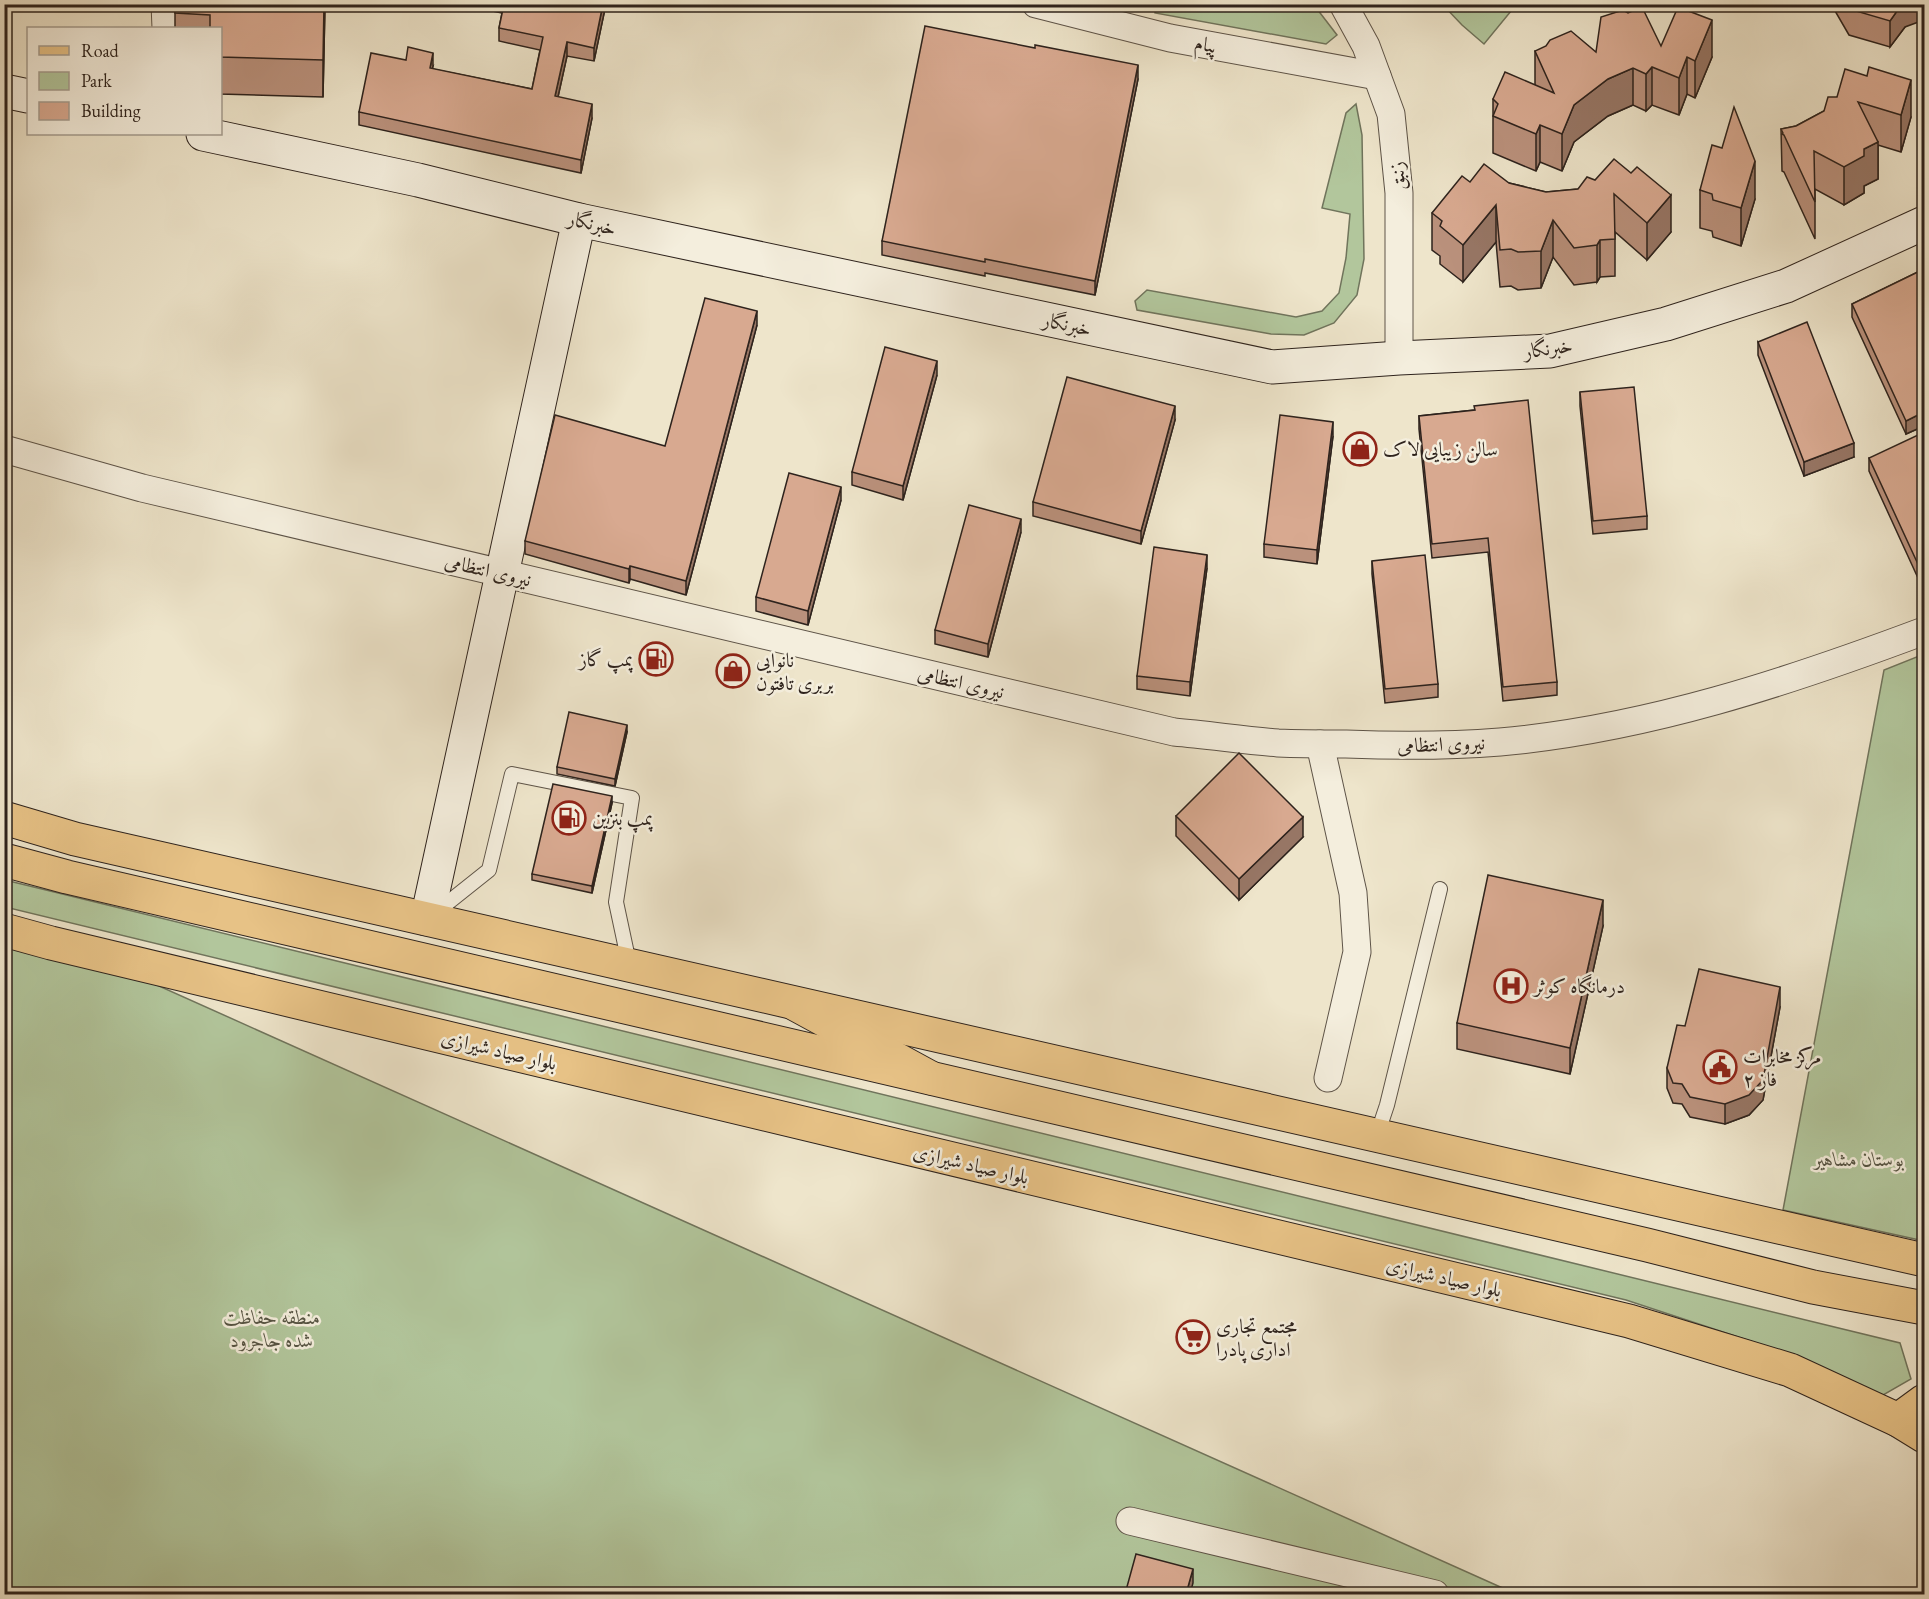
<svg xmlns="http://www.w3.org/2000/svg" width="1929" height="1599" viewBox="0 0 1929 1599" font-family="'EB Garamond',Amiri,serif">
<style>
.green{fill:#b2c69c;stroke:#70745c;stroke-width:1.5}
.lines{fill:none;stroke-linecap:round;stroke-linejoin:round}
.lane-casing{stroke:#5e5448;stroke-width:16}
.street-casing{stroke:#5e5448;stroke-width:29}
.secondary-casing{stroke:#2e231d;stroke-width:35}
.primary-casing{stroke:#2e231d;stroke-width:35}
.highway-casing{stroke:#2e231d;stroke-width:35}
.lane{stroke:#f4eedd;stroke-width:14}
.street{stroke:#f4eedd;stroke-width:27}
.secondary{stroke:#f4eedd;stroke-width:33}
.primary{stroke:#e7c286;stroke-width:33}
.highway{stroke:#e7c286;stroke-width:33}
.wall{fill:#ba917c;stroke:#2e231d;stroke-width:1.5}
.shaded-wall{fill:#977665;stroke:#2e231d;stroke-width:1.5}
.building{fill:#d8a990;stroke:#2e231d;stroke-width:1.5}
.labels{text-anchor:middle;stroke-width:5;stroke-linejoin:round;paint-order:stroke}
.street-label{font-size:20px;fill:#2e231d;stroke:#f4eedd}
.poi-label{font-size:20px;fill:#2e231d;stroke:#f4eedd;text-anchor:start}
.park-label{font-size:20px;font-style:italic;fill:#565443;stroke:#f4eedd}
</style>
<rect width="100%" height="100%" fill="#eee5cb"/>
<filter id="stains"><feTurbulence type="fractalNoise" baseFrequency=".00333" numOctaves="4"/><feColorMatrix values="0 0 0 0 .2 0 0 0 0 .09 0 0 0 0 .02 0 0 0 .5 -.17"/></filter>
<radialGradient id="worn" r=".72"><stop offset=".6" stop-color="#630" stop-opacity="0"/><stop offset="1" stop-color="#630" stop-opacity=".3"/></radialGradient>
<!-- green -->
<g class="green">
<path d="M 1156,5 L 1314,5 L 1337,35 L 1326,44 L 1155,13 Z"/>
<path d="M 1443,5 L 1516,5 L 1484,44 L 1462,25 Z"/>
<path d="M 1356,104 L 1362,135 L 1364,259 L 1357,295 L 1334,323 L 1304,335 L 1271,334 L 1137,310 L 1135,301 L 1147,290 L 1296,317 L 1322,311 L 1339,293 L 1346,258 L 1350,214 L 1322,208 L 1346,113 Z"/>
<path d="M 1924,654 L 1924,1241 L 1783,1210 L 1884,670 Z"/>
<path d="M 5,880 L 1900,1343 L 1911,1379 L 1878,1398 L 1790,1354 L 1626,1300 L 5,907 Z"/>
<path d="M 5,917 L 1516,1594 L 5,1594 Z"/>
</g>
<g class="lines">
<defs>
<g id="lane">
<path d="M 435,913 L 489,870 L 512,774 L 632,798 L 616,902 L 629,963"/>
<path d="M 1377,1135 L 1387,1105 L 1440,889"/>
</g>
<g id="street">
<path d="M 165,4 L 166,28"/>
<path d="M 1036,4 L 1170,38 L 1377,76"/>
<path d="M 1343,4 L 1366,46 L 1391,114 L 1399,193 L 1399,358"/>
<path d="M 4,449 L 142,488 L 1174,732 C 1208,735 1243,740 1278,743 C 1300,744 1323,744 1346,744 C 1397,746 1449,746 1500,742 C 1646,729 1788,682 1924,631"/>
<path d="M 1320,744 L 1353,893 L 1357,952 L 1328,1078"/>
<path d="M 1130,1521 L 1435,1594"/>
</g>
<g id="secondary">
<path d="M 4,91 L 28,96"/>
<path d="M 203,134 L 418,180 L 579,220 L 1272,367 L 1399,358 L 1550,351 L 1666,324 L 1786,286 L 1924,223"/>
<path d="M 427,919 L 579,220"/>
</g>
<g id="primary">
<path d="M 4,818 L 75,839 L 1924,1260"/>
<path d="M 4,860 L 67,877 L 1647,1245 L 1813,1287 L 1924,1308"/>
<path d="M 4,930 L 51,943 L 1629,1321 L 1790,1370 L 1898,1420 L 1924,1436"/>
<path d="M 1898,1420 L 1924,1401"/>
</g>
<path id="highway" d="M 795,1004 L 931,1078"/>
</defs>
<!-- lane casing -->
<use href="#lane" class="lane-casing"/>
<!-- street casing -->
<use href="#street" class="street-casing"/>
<!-- secondary casing -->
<use href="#secondary" class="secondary-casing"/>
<!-- primary casing -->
<use href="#primary" class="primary-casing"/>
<!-- highway casing -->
<use href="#highway" class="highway-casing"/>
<!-- lane -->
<use href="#lane" class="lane"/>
<!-- street -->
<use href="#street" class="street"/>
<!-- secondary -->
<use href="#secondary" class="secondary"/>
<!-- primary -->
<use href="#primary" class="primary"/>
<!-- highway -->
<use href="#highway" class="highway"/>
</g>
<!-- wall -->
<g class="wall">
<path d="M 175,4 L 325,4 L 323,97 L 220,94 L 220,28 L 175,28 Z"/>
<path d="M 459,4 L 606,4 L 594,61 L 567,56 L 558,97 L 592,118 L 581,173 L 359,125 L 359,112 L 433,66 L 432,69 L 532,89 L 540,50 L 499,41 L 499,28 L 502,13 Z"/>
<path d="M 1831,4 L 1924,4 L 1905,27 L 1890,47 L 1849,35 Z"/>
<path d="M 1661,46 L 1712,57 L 1695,98 L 1687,94 L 1679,115 L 1652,105 L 1646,111 L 1633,105 L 1608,116 L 1574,142 L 1562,171 L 1540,162 L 1536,171 L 1493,153 L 1493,99 L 1535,85 L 1535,51 L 1596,52 Z"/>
<path d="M 1035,48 L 1138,79 L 1095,295 L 985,273 L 985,276 L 882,255 L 882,241 Z"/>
<path d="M 1867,76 L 1911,117 L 1901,152 L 1878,145 L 1878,179 L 1864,186 L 1864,193 L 1844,205 L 1815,189 L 1815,239 L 1784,172 L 1782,171 L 1781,129 L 1796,126 L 1824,111 L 1837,97 Z"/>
<path d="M 1595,180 L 1671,232 L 1647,260 L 1615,232 L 1615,276 L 1600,277 L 1597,282 L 1574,285 L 1553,257 L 1541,288 L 1518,290 L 1511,286 L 1500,287 L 1496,242 L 1463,282 L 1440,264 L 1440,256 L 1432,250 L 1432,213 L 1470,182 L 1509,183 L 1546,192 L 1578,189 Z"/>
<path d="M 1700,190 L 1755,199 L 1741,246 L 1713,237 L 1712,231 L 1700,228 Z"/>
<path d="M 1924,269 L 1924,426 L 1906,434 L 1852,317 L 1852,304 Z"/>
<path d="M 757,325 L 686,595 L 630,579 L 629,583 L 525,554 L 525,541 L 665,446 Z"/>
<path d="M 1758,342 L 1854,457 L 1804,476 L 1758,355 Z"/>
<path d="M 937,375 L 903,500 L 852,485 L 852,472 Z"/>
<path d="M 1580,392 L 1647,516 L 1647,529 L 1593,534 L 1580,406 Z"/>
<path d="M 1474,410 L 1557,682 L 1557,695 L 1503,701 L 1488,552 L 1432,558 L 1419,429 L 1419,416 Z"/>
<path d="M 1175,420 L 1141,544 L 1033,516 L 1033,502 Z"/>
<path d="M 1333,436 L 1317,564 L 1264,557 L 1264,544 Z"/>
<path d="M 1924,451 L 1923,589 L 1869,471 L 1869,458 Z"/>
<path d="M 841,500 L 808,625 L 756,611 L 756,597 Z"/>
<path d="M 1021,532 L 988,657 L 935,644 L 935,630 Z"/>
<path d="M 1372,561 L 1438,684 L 1438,697 L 1385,703 L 1372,574 Z"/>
<path d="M 1207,568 L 1190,696 L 1137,689 L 1137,676 Z"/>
<path d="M 627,732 L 615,786 L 557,774 L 557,767 Z"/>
<path d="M 612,803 L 592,893 L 532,880 L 532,874 Z"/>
<path d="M 1176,816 L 1303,837 L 1239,900 L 1176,836 Z"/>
<path d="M 1603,926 L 1570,1074 L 1457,1049 L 1457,1023 Z"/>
<path d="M 1780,1007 L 1763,1100 L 1749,1115 L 1725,1124 L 1690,1117 L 1682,1104 L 1673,1103 L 1667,1088 L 1667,1068 L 1685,1026 Z"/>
</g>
<!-- shaded-wall -->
<g class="shaded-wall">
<path d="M 324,4 L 325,4 L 323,97 L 323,60 Z"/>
<path d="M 603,4 L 606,4 L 594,61 L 594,48 Z"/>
<path d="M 1902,4 L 1924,4 L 1924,20 L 1905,27 L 1890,47 L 1890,21 Z"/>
<path d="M 1712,20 L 1712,57 L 1695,98 L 1695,61 Z"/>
<path d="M 567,42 L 567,56 L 555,110 L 555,96 Z"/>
<path d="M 433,53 L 433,66 L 430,82 L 430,68 Z"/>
<path d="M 1687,57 L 1687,94 L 1679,115 L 1679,78 Z"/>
<path d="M 1138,65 L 1138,79 L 1095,295 L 1095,281 Z"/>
<path d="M 1652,67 L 1652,105 L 1646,111 L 1646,74 Z"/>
<path d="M 1633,68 L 1633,105 L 1608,116 L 1574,142 L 1562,171 L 1562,134 L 1574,105 L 1608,79 Z"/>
<path d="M 1911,80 L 1911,117 L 1901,152 L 1901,115 Z"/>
<path d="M 592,104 L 592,118 L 581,173 L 581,160 Z"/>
<path d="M 1540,125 L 1540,162 L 1536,171 L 1536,134 Z"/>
<path d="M 1878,142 L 1878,179 L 1864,186 L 1864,193 L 1844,205 L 1844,167 L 1864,149 Z"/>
<path d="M 1755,161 L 1755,199 L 1741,246 L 1741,208 Z"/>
<path d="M 1671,195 L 1671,232 L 1647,260 L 1647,223 Z"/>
<path d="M 1496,205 L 1496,242 L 1463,282 L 1463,245 Z"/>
<path d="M 1553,220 L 1553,257 L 1541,288 L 1541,251 Z"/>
<path d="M 1600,240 L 1600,277 L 1597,282 L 1597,245 Z"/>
<path d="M 757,311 L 757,325 L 686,595 L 686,581 Z"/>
<path d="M 937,361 L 937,375 L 903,500 L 903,486 Z"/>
<path d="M 1175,406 L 1175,420 L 1141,544 L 1141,531 Z"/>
<path d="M 1924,412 L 1924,426 L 1906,434 L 1906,421 Z"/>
<path d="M 1333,422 L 1333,436 L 1317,564 L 1317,550 Z"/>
<path d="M 1854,443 L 1854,457 L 1804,476 L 1804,462 Z"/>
<path d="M 841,487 L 841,500 L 808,625 L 808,611 Z"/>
<path d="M 1021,519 L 1021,532 L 988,657 L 988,644 Z"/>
<path d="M 1207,555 L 1207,568 L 1190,696 L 1190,682 Z"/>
<path d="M 630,566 L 630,579 L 629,583 L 629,569 Z"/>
<path d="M 1923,575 L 1924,575 L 1924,588 L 1923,589 Z"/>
<path d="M 627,725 L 627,732 L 615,786 L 615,779 Z"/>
<path d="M 612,796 L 612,803 L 592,893 L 592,886 Z"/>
<path d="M 1303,817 L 1303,837 L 1239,900 L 1239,879 Z"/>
<path d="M 1603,900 L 1603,926 L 1570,1074 L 1570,1048 Z"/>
<path d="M 1780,987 L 1780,1007 L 1763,1100 L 1749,1115 L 1725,1124 L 1725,1104 Z"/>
<path d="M 1193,1569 L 1193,1583 L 1190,1594 L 1186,1594 Z"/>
</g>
<!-- building -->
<g class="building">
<path d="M 175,4 L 324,4 L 323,60 L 220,57 L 220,28 L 210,28 L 210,15 L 175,13 Z"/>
<path d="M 504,4 L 603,4 L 594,48 L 567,42 L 555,96 L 592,104 L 581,160 L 359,112 L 371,53 L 406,60 L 408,47 L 433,53 L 430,68 L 532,89 L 543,37 L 499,28 Z"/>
<path d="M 1847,4 L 1902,4 L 1890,21 L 1849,9 Z"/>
<path d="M 1642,7 L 1661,46 L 1678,7 L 1712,20 L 1695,61 L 1687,57 L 1679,78 L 1652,67 L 1646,74 L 1633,68 L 1608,79 L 1574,105 L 1562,134 L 1540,125 L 1536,134 L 1493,116 L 1498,104 L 1493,99 L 1505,72 L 1554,93 L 1535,51 L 1546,46 L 1550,40 L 1571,31 L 1596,52 L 1601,17 L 1623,10 L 1628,13 Z"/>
<path d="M 925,26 L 1035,48 L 1035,45 L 1138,65 L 1095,281 L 985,259 L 985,262 L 882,241 Z"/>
<path d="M 1869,67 L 1911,80 L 1901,115 L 1858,102 L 1878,142 L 1864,149 L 1864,156 L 1844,167 L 1814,151 L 1815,202 L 1784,135 L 1782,134 L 1783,133 L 1781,129 L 1796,126 L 1824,111 L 1828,97 L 1837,97 L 1845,69 L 1867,76 Z"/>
<path d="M 1734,107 L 1755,161 L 1741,208 L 1713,200 L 1712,194 L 1700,190 L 1712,145 L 1722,148 Z"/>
<path d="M 1614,159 L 1631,173 L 1637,167 L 1671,195 L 1647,223 L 1614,194 L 1615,239 L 1600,240 L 1597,245 L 1574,248 L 1553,220 L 1541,251 L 1518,252 L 1511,249 L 1500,250 L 1496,205 L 1463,245 L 1440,226 L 1442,221 L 1432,213 L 1462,176 L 1470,182 L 1484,164 L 1509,183 L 1546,192 L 1578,189 L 1587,177 L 1595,180 Z"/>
<path d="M 1924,269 L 1924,412 L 1906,421 L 1852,304 Z"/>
<path d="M 705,298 L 757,311 L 686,581 L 630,566 L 629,569 L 525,541 L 555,415 L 665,446 Z"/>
<path d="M 1807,322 L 1854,443 L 1804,462 L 1758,342 Z"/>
<path d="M 885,347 L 937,361 L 903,486 L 852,472 Z"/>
<path d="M 1067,377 L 1175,406 L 1141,531 L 1033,502 Z"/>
<path d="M 1634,387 L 1647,516 L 1593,521 L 1580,392 Z"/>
<path d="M 1528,400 L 1557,682 L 1503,687 L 1488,538 L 1432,544 L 1419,416 L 1475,410 L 1474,406 Z"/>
<path d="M 1280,415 L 1333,422 L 1317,550 L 1264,544 Z"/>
<path d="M 1918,435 L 1924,451 L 1924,575 L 1923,575 L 1869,458 Z"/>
<path d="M 789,473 L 841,487 L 808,611 L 756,597 Z"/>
<path d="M 969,505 L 1021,519 L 988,644 L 935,630 Z"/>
<path d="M 1154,547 L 1207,555 L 1190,682 L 1137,676 Z"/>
<path d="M 1425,555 L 1438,684 L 1385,689 L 1372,561 Z"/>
<path d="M 569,712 L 627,725 L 615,779 L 557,767 Z"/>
<path d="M 1239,753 L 1303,817 L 1239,879 L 1176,816 Z"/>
<path d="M 553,784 L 612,796 L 592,886 L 532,874 Z"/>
<path d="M 1488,875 L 1603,900 L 1570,1048 L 1457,1023 Z"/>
<path d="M 1699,969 L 1780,987 L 1763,1080 L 1749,1095 L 1725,1104 L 1690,1097 L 1682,1084 L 1673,1083 L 1667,1068 L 1677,1025 L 1685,1026 Z"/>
<path d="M 1136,1554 L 1193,1569 L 1186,1594 L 1125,1594 Z"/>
</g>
<!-- icons -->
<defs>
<symbol id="shop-ring" viewBox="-11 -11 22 22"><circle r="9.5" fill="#f4eedd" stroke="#8f2418" stroke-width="1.5"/><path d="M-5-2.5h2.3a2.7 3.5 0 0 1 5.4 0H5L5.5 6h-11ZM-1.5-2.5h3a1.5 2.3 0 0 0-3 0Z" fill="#8f2418"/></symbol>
<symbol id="fuel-ring" viewBox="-11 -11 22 22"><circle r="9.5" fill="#f4eedd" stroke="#8f2418" stroke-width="1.5"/><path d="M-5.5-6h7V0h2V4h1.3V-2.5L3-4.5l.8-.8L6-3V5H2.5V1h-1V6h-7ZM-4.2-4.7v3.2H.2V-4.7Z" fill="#8f2418"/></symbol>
<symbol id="hospital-ring" viewBox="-11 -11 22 22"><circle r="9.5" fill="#f4eedd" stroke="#8f2418" stroke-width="1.5"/><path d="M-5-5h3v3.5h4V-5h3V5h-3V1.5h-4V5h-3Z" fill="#8f2418"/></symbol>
<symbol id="civic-ring" viewBox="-11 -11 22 22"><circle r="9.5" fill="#f4eedd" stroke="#8f2418" stroke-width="1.5"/><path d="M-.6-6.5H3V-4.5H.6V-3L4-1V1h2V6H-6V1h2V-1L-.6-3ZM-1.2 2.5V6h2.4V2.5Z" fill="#8f2418"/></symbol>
<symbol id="supermarket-ring" viewBox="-11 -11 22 22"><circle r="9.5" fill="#f4eedd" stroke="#8f2418" stroke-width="1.5"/><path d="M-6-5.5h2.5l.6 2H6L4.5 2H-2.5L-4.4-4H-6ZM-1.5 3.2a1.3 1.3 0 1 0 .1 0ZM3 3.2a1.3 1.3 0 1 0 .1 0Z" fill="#8f2418"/></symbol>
</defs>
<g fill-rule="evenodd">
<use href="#shop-ring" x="1341" y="430" width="38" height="38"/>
<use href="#fuel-ring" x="637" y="640" width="38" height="38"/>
<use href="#shop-ring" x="714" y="652" width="38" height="38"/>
<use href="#fuel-ring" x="550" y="799" width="38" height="38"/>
<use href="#hospital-ring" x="1492" y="967" width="38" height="38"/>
<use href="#civic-ring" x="1701" y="1048" width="38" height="38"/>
<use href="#supermarket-ring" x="1174" y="1318" width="38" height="38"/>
</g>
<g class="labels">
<!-- street labels -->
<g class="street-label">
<text transform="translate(1206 44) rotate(11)" y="7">پیام</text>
<text transform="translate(1397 176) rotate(-95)" y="7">زنبق</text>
<text transform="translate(592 223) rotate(13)" y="7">خبرنگار</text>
<text transform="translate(1067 324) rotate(12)" y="7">خبرنگار</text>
<text transform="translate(1548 348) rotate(-8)" y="7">خبرنگار</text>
<text transform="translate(488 570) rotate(13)" y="7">نیروی انتظامی</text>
<text transform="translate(961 682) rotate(13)" y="7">نیروی انتظامی</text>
<text transform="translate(1441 744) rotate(-2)" y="7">نیروی انتظامی</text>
<text transform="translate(499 1050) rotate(13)" y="7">بلوار صیاد شیرازی</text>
<text transform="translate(971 1164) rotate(13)" y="7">بلوار صیاد شیرازی</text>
<text transform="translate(1444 1277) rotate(13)" y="7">بلوار صیاد شیرازی</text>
</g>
<!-- poi labels -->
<g class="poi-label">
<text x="1383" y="456">سالن زیبایی لاک</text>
<text x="633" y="666" text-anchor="end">پمپ گاز</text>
<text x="756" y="667">نانوایی<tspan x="756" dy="23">بربری تافتون</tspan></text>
<text x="592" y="825">پمپ بنزین</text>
<text x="1534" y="993">درمانگاه کوثر</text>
<text x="1743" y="1063">مرکز مخابرات<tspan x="1743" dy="23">فاز ۲</tspan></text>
<text x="1216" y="1333">مجتمع تجاری<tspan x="1216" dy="23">اداری پادرا</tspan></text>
</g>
<!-- park labels -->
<g class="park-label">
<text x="1859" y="1166">بوستان مشاهیر</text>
<text x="272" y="1324">منطقه حفاظت<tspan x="272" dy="23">شده جاجرود</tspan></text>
</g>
</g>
<!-- margin -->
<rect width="1929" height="1599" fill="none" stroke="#eee5cb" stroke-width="24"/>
<rect x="6" y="6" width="1917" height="1587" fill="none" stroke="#2e231d" stroke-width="3"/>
<rect x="12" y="12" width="1905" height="1575" fill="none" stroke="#2e231d" stroke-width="1.5"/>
<!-- legend -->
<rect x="27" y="27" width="195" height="108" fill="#f4eedd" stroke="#a59d90" stroke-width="1.5"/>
<rect x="39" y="46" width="30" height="9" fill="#e7c286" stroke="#a59d90" stroke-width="1.5"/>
<text x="81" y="57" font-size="18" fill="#2e231d">Road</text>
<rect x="39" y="72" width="30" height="18" fill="#b2c69c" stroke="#a59d90" stroke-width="1.5"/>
<text x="81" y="87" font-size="18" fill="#2e231d">Park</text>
<rect x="39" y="102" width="30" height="18" fill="#d8a990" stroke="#a59d90" stroke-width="1.5"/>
<text x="81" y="117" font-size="18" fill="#2e231d">Building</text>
<rect width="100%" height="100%" filter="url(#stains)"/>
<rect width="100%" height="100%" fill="url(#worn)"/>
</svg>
